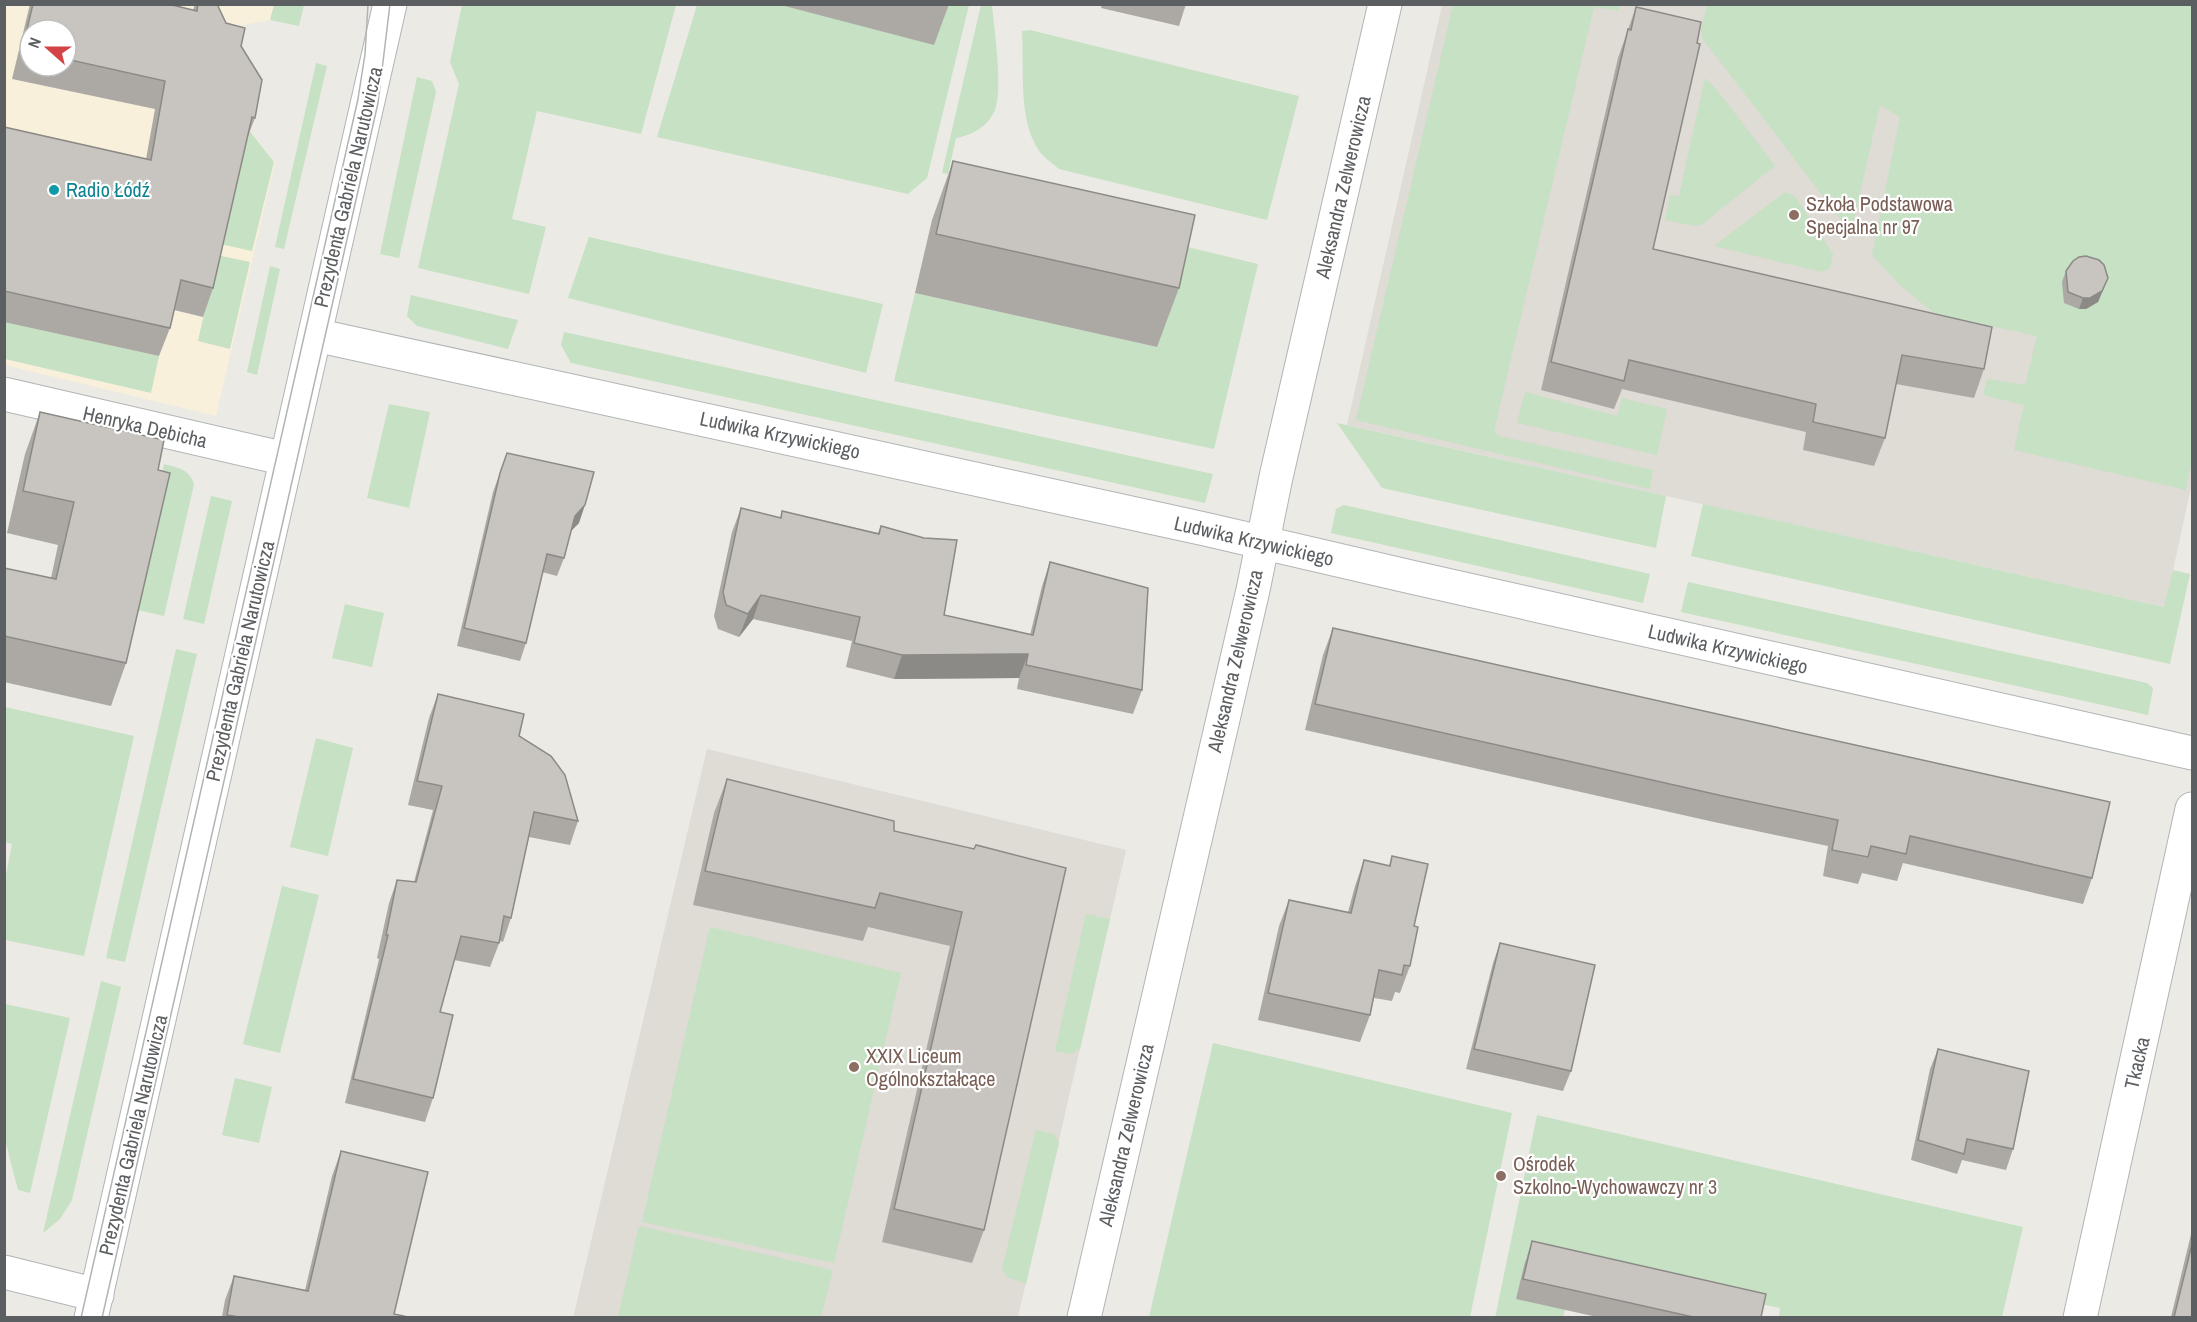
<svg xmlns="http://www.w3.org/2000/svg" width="2197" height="1322" viewBox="0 0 2197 1322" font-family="'Archivo Narrow',sans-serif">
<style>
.commercial{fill:#f9f0dc;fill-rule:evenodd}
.education{fill:#dfdbd5}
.green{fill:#c6e1c3}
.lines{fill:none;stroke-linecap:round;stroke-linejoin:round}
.minor-casing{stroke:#b1b4b7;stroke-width:35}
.minor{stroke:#fff;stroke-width:33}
.tram{stroke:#b2b3b3;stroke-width:1.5}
.wall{fill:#aca9a5;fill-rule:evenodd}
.shaded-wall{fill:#8c8a86}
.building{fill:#c8c5c0;stroke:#8c8a86;stroke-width:1.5}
.culture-dot{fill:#0f9aa8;stroke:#fff;stroke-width:2}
.education-dot{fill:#8d6e63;stroke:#fff;stroke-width:2}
.labels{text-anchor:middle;stroke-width:4.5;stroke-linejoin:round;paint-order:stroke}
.street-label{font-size:20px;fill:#5c5f62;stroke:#fff}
.culture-label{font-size:20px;fill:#0d838f;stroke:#fff;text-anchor:start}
.education-label{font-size:20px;fill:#785e54;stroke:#fff;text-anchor:start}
</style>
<rect width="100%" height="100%" fill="#eceae4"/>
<!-- commercial -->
<path class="commercial" d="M 5,5 L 274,5 L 270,20 L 243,25 L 234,57 L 248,129 L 275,162 L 216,416 L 5,365 ZM 30,30 L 66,30 L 66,66 L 30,66 Z"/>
<!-- education -->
<g class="education">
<path d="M 1442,5 L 2192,5 L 2192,483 L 2165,607 L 1347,425 Z"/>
<path d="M 707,749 L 1126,850 L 1018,1317 L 573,1318 Z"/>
</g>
<!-- green -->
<g class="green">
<path d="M 274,5 L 304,5 L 299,26 L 270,20 Z"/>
<path d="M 462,5 L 676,5 L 641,134 L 537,111 L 512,219 L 546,227 L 529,294 L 418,268 L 459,84 L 450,62 Z"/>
<path d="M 697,5 L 969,5 L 927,178 L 908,194 L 657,137 Z"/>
<path d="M 981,5 L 992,5 C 994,28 1004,93 994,112 C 987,127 972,135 956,138 L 948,174 L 942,173 Z"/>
<path d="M 1453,5 L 1619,5 L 1619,11 L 1594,7 L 1494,431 L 1499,436 L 1653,470 L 1650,489 L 1356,420 Z"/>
<path d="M 1707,5 L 2192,5 L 2192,459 L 2186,490 L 2014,450 L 2024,405 L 1983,395 L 1987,379 L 2025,385 L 2037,336 L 1935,314 L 1901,286 L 1872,255 L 1900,117 L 1880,105 L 1851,233 L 1702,38 L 1701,29 Z"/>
<path d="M 1030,30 L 1299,96 L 1267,220 L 1059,169 C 1049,161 1039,154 1034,142 C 1019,112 1024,65 1022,31 Z"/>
<path d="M 316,63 L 327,66 L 284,249 L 275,247 Z"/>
<path d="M 417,77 L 432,81 L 436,92 L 399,258 L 380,254 Z"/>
<path d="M 1705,78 L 1717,90 L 1775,166 L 1701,225 L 1695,226 L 1665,220 L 1670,195 L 1679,196 Z"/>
<path d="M 248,129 L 274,162 L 252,251 L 220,244 Z"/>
<path d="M 1785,192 L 1795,196 L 1833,254 L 1830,268 L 1822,272 L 1714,246 Z"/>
<path d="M 1142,236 L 1258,264 L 1214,449 L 894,381 L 915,293 L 1157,347 Z"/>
<path d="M 589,237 L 883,304 L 866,373 L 568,298 Z"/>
<path d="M 217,255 L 250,262 L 230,349 L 198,341 Z"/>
<path d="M 270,266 L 280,269 L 257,375 L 247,372 Z"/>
<path d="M 411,295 L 518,320 L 508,349 L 417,326 L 407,316 Z"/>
<path d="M 5,322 L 159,356 L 151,393 L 5,359 Z"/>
<path d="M 564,332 L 1213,474 L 1205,503 L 571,363 L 561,345 Z"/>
<path d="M 1525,392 L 1617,416 L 1622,398 L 1667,409 L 1657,455 L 1517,423 Z"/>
<path d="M 389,404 L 430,412 L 409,508 L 367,498 Z"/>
<path d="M 1337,423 L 1666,496 L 1656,548 L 1382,488 Z"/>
<path d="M 164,464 C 179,468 189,469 194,484 L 164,616 L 133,609 L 155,515 Z"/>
<path d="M 211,496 L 232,501 L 204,624 L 183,619 Z"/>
<path d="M 1703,504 L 2164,607 L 2173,570 L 2190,574 L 2170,664 L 1691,556 Z"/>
<path d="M 1344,505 L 1650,574 L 1643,603 L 1331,533 L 1336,509 Z"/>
<path d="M 1688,582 L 2147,683 L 2153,688 L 2148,715 L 1681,612 Z"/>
<path d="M 345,604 L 384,613 L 372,667 L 332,658 Z"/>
<path d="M 176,649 L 197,654 L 125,962 L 106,958 Z"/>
<path d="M 5,707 L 134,736 L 84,956 L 5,940 L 5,880 L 12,844 L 5,842 Z"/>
<path d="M 316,738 L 353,748 L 328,856 L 290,847 Z"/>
<path d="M 282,886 L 319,895 L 280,1053 L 243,1044 Z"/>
<path d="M 1086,914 L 1110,919 L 1080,1049 L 1071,1054 L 1055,1051 Z"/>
<path d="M 710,927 L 901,973 L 834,1263 L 642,1222 Z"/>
<path d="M 101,981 L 121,987 L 72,1200 L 60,1219 L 43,1233 Z"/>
<path d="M 5,1004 L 70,1018 L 30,1193 L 18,1190 L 5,1140 Z"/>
<path d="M 1213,1043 L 1512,1113 L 1470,1317 L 1149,1317 Z"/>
<path d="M 235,1078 L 272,1087 L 259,1143 L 222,1135 Z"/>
<path d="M 1537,1115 L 2023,1227 L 2002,1317 L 1779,1317 L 1780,1308 L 1526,1256 L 1525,1262 L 1565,1310 L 1563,1317 L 1495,1318 Z"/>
<path d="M 1036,1130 L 1054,1134 L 1059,1143 L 1026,1284 L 1007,1277 L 1002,1269 Z"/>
<path d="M 639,1226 L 833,1270 L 821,1317 L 618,1317 Z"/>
</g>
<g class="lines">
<defs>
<g id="minor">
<path d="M 315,335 L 1209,530 L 1411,577 L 2192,753"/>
<path d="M 4,394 L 286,459"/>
<path d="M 4,1272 L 97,1295"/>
<path d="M 91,1318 L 390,4"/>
<path d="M 1084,1318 L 1253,590 L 1276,477 L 1385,4"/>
<path d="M 2080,1318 L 2192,809"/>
</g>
</defs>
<!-- minor casing -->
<use href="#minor" class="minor-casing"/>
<!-- minor -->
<use href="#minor" class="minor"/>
<!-- tram -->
<g class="tram">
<path d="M 81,1318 L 358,99 L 365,54 L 368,4"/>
<path d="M 102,1318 L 378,103 L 390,4"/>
</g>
</g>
<!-- wall -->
<g class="wall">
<path d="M 30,4 L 168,4 L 193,10 L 195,4 L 217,4 L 226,23 L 241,46 L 255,118 L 246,141 L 213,288 L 203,317 L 174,310 L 170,328 L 159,356 L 4,322 L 4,127 L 146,159 L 155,109 L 12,79 ZM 30,30 L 66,30 L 66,66 L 30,66 Z"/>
<path d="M 777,4 L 949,4 L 934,45 Z"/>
<path d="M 1102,4 L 1186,4 L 1179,26 L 1101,8 Z"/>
<path d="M 1636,7 L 1653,249 L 1984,369 L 1974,398 L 1896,384 L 1885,438 L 1874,466 L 1803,450 L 1806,432 L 1622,389 L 1614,409 L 1541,390 L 1618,58 Z"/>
<path d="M 953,161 L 1179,288 L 1157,347 L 915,293 L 932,220 Z"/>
<path d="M 2066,271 L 2104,288 L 2098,302 L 2086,309 L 2079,309 L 2064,303 L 2062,282 Z"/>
<path d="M 40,412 L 158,470 L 126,663 L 111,706 L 4,682 L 4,568 L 51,578 L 58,545 L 7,533 L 25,454 Z"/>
<path d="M 507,453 L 579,523 L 571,531 L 564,558 L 557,576 L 542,572 L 526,643 L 520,661 L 457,646 L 493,492 Z"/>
<path d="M 741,508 L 780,518 L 782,511 L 878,533 L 881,526 L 944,615 L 1030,635 L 1042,586 L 1050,562 L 1142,690 L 1133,714 L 1017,689 L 1019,678 L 894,679 L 846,667 L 852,641 L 753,619 L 739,637 L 718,629 L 714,616 L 732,532 Z"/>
<path d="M 1333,628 L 2092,878 L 2083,904 L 1903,863 L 1897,881 L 1862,873 L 1858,884 L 1823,876 L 1828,846 L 1714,822 L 1305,730 L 1323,655 Z"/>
<path d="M 438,694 L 519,736 L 578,821 L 570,845 L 529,837 L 511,918 L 503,942 L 500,941 L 490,967 L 454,960 L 440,1012 L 433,1098 L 425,1122 L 345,1103 L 379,959 L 377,958 L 389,903 L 397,880 L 414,882 L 433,810 L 408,805 L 429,718 Z"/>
<path d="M 727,779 L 894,831 L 974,849 L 984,1230 L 972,1263 L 882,1242 L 950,946 L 868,927 L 863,941 L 693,905 L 714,813 Z"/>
<path d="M 1392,856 L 1414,926 L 1410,966 L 1400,993 L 1395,992 L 1392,1001 L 1374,998 L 1370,1015 L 1360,1042 L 1258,1020 L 1279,926 L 1289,900 L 1348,912 L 1355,886 L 1364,860 L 1389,866 Z"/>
<path d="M 1500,943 L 1571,1071 L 1563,1091 L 1466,1069 L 1493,963 Z"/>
<path d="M 1938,1049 L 2013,1149 L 2006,1170 L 1962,1160 L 1957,1174 L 1911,1160 L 1930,1069 Z"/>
<path d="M 341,1151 L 394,1314 L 408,1317 L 222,1317 L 225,1300 L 234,1276 L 305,1290 L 332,1176 Z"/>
<path d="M 2193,1226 L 2193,1317 L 2171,1317 Z"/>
<path d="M 1532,1241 L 1761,1317 L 1597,1317 L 1516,1299 L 1525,1262 Z"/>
</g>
<!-- shaded-wall -->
<g class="shaded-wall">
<path d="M 2108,278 L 2098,302 L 2086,309 L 2079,309 L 2083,298 Z"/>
<path d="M 585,505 L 579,523 L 568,534 L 575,516 Z"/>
<path d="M 761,595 L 753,619 L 739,637 L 748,614 Z"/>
<path d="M 1028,654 L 1019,678 L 894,679 L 902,655 Z"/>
</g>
<!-- building -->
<g class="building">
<path d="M 33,4 L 168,4 L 197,11 L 198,4 L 217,4 L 226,23 L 245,28 L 241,46 L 262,80 L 255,118 L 252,117 L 213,288 L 181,280 L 170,328 L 4,291 L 4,127 L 151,160 L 165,81 L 66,59 L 66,30 L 30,30 L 30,52 L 22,50 Z"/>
<path d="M 1636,7 L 1701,22 L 1697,43 L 1700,44 L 1653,249 L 1992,327 L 1984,369 L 1902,355 L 1885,438 L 1813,422 L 1816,404 L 1629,360 L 1624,381 L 1551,362 L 1628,29 L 1631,30 Z"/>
<path d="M 953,161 L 1195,215 L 1179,288 L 936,234 Z"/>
<path d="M 2086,256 L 2099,260 L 2104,265 L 2108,278 L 2102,291 L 2090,298 L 2083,298 L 2068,292 L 2066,271 L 2073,261 L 2079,257 Z"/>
<path d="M 40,412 L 164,440 L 158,470 L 170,473 L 126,663 L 4,636 L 4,568 L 56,579 L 74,502 L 23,491 Z"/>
<path d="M 507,453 L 594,472 L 585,505 L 575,516 L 564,558 L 547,554 L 526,643 L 464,628 L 500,473 Z"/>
<path d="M 741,508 L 781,518 L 782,511 L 879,534 L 881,526 L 924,538 L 957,540 L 944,615 L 1033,635 L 1050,562 L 1148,588 L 1142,690 L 1026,665 L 1028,654 L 902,655 L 854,643 L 860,617 L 761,595 L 748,614 L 726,605 L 723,592 Z"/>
<path d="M 1333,628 L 2110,802 L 2092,878 L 1910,836 L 1906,854 L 1871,846 L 1868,857 L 1832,850 L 1838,820 L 1723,796 L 1315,704 Z"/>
<path d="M 438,694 L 524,714 L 519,736 L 551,756 L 565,775 L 578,821 L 534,812 L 511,918 L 504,916 L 499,943 L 461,936 L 440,1012 L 453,1015 L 433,1098 L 353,1079 L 388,935 L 386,935 L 397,880 L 416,882 L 442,786 L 417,781 Z"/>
<path d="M 727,779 L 894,821 L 894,831 L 974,849 L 976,845 L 1066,868 L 984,1230 L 894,1209 L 962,912 L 880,893 L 875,908 L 705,871 Z"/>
<path d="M 1392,856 L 1428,864 L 1414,926 L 1418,927 L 1410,966 L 1404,965 L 1402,975 L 1379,970 L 1370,1015 L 1268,993 L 1289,900 L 1351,913 L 1364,860 L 1390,866 Z"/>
<path d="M 1500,943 L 1595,965 L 1571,1071 L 1474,1049 Z"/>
<path d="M 1938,1049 L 2029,1071 L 2013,1149 L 1967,1139 L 1964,1154 L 1918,1140 Z"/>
<path d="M 341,1151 L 428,1172 L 394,1314 L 408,1317 L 239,1317 L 227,1315 L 234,1276 L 308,1291 Z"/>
<path d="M 2193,1240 L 2193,1317 L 2174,1317 Z"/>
<path d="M 1532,1241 L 1766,1294 L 1761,1317 L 1693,1317 L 1523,1279 Z"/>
</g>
<!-- markers -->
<circle class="culture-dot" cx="54" cy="190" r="6"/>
<g class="education-dot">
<circle cx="1794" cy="215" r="6"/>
<circle cx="854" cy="1067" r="6"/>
<circle cx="1501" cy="1176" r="6"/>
</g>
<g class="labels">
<!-- street labels -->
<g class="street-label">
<text transform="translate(348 187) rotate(-77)" y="7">Prezydenta Gabriela Narutowicza</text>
<text transform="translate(1343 187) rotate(-77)" y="7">Aleksandra Zelwerowicza</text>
<text transform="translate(145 427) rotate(13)" y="7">Henryka Debicha</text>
<text transform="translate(780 435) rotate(12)" y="7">Ludwika Krzywickiego</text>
<text transform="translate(1254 541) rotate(13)" y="7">Ludwika Krzywickiego</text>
<text transform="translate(1728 649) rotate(13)" y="7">Ludwika Krzywickiego</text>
<text transform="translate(240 661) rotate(-77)" y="7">Prezydenta Gabriela Narutowicza</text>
<text transform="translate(1235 661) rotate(-77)" y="7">Aleksandra Zelwerowicza</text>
<text transform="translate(2137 1063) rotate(-77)" y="7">Tkacka</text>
<text transform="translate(133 1135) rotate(-77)" y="7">Prezydenta Gabriela Narutowicza</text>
<text transform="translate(1126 1135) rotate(-77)" y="7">Aleksandra Zelwerowicza</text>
</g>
<!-- culture labels -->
<g class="culture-label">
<text x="66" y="197">Radio Łódź</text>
</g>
<!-- education labels -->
<g class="education-label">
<text x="1806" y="211">Szkoła Podstawowa<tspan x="1806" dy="23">Specjalna nr 97</tspan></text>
<text x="866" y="1063">XXIX Liceum<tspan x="866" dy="23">Ogólnokształcące</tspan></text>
<text x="1513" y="1171">Ośrodek<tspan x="1513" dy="23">Szkolno-Wychowawczy nr 3</tspan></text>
</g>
</g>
<!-- border -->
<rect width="2197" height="1322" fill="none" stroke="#5c5f62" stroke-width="12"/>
<!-- north arrow -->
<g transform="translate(48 48) rotate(291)"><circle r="28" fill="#ffffff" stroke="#bebfc0" stroke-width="1.5"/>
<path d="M0-4.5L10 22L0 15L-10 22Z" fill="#d34345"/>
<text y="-9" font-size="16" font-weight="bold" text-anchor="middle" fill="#5c5f62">N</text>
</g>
</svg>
